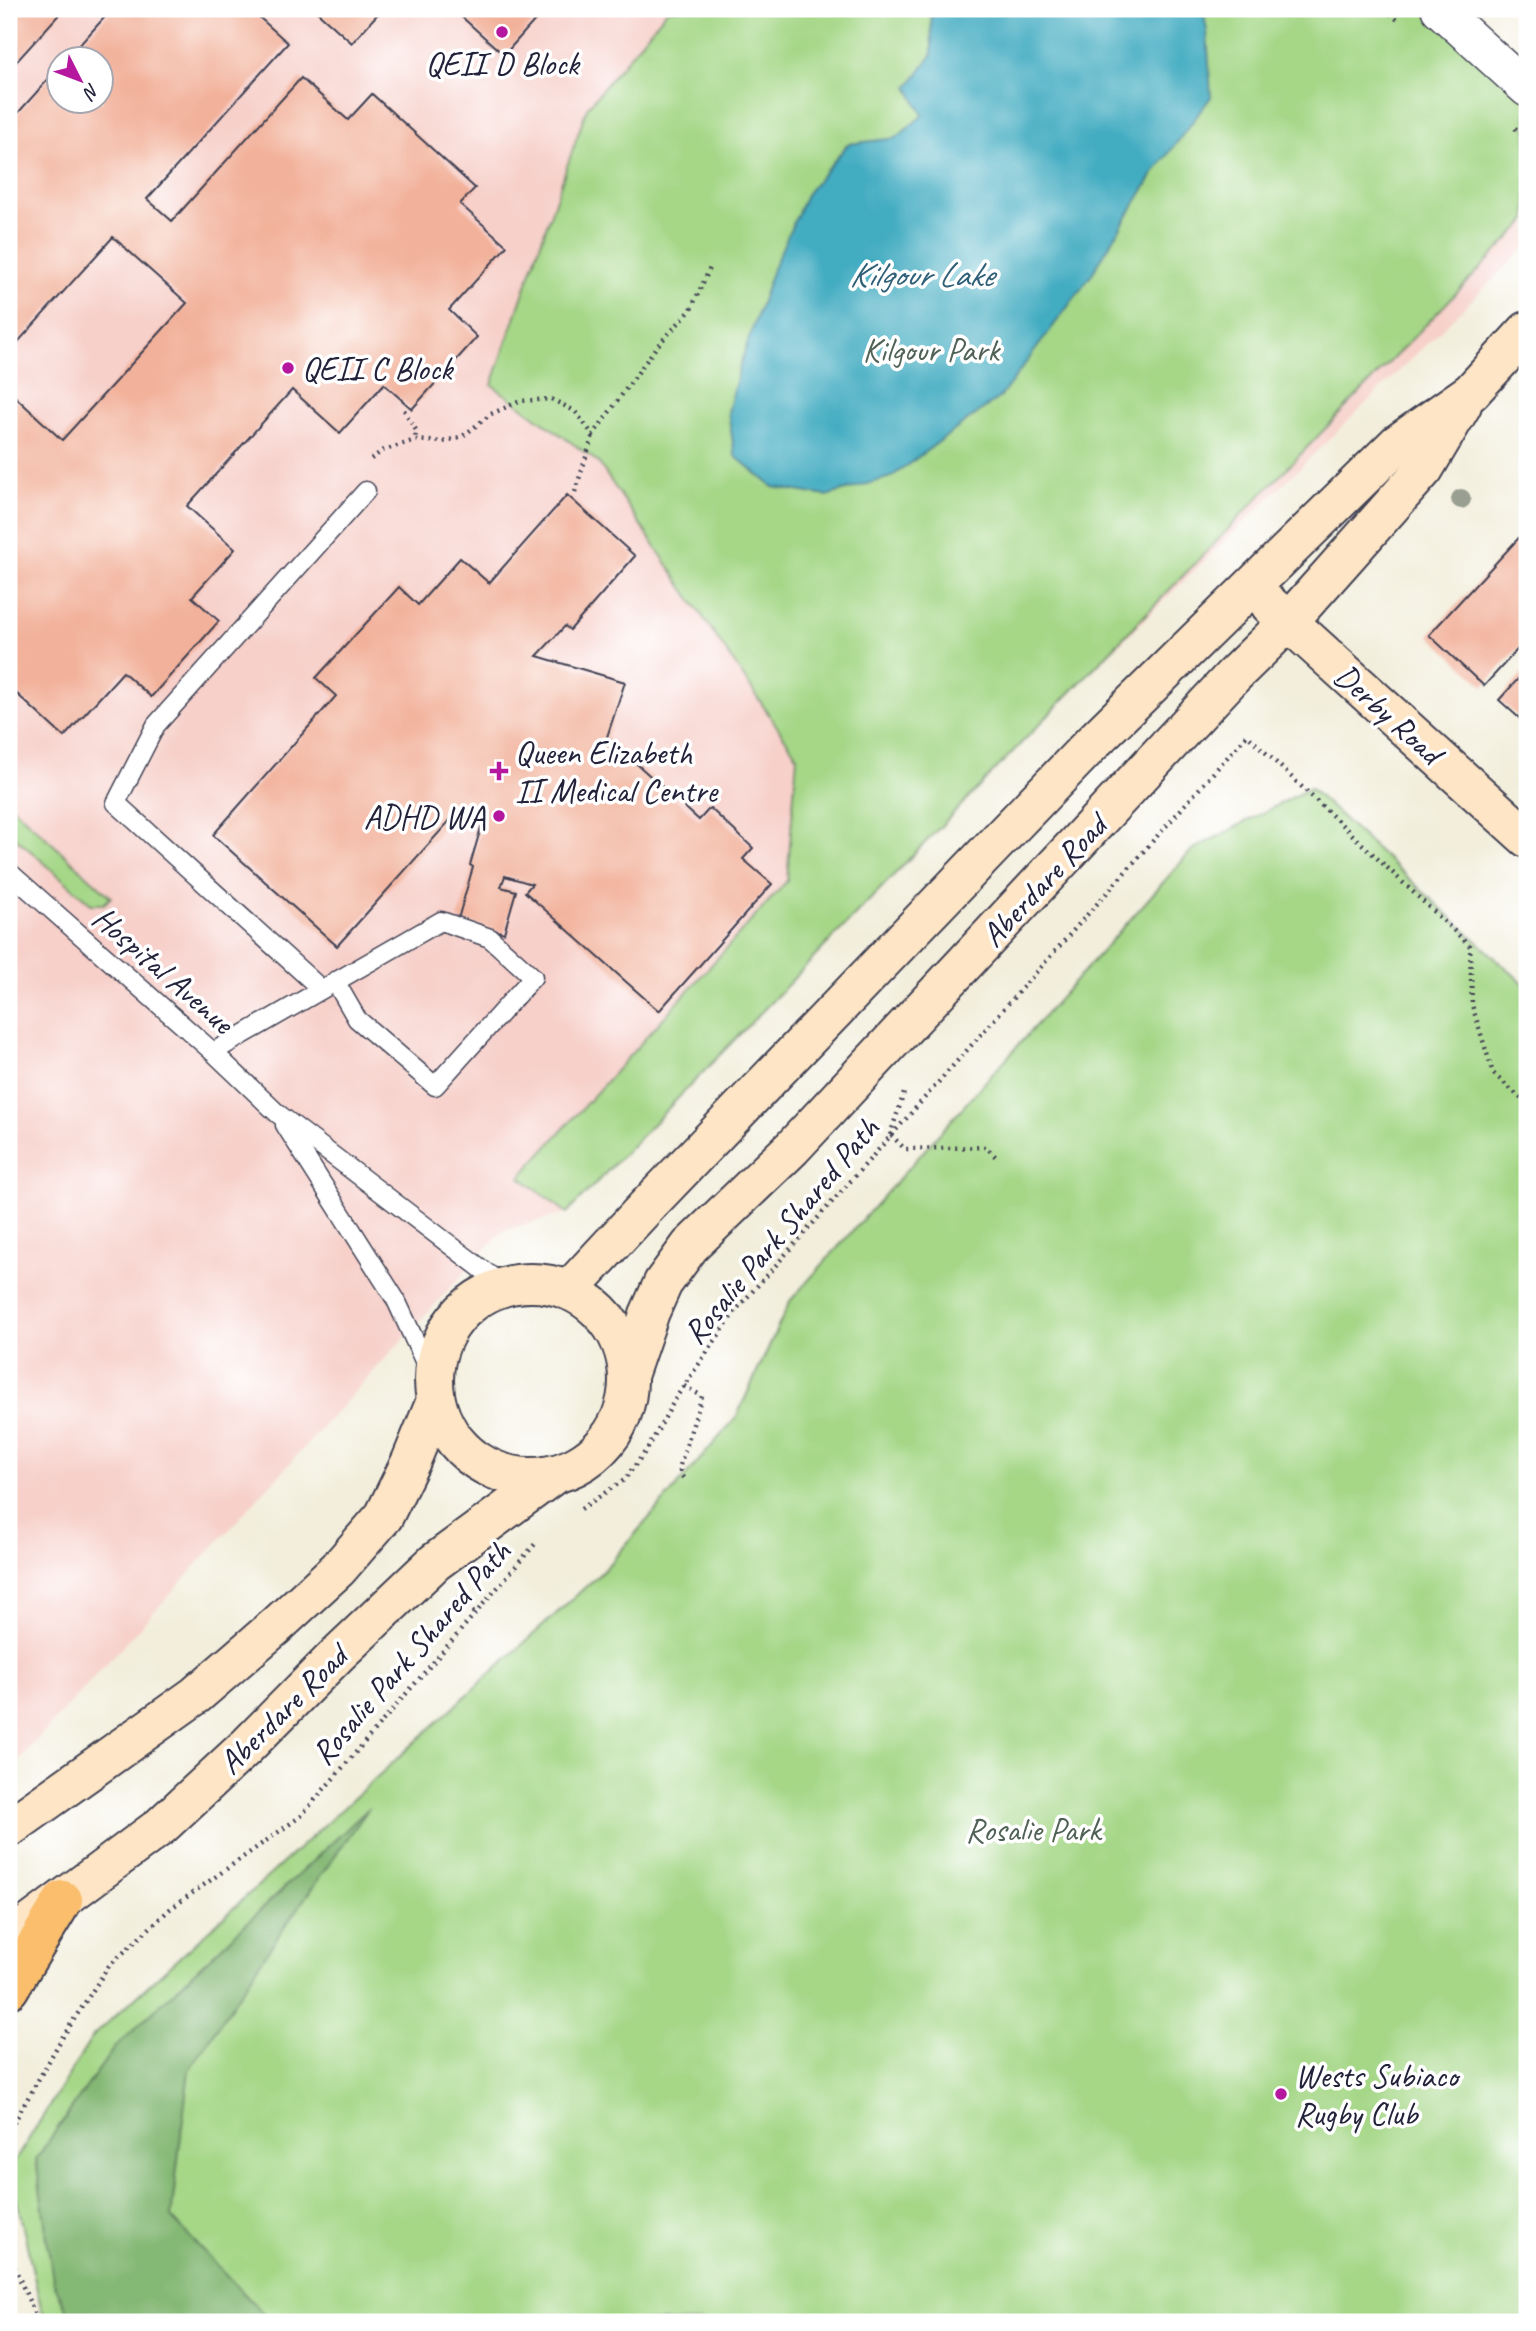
<svg xmlns="http://www.w3.org/2000/svg" width="1536" height="2331" viewBox="0 0 1536 2331" font-family="Caveat,sans-serif">
<style>
.built{fill:#f7d0ca;fill-rule:evenodd}
.green{fill:#a5d787;stroke:#647c61;stroke-width:2}
.forest{fill:#84b874;stroke:#536d58;stroke-width:2}
.water{fill:#42acc1;stroke:#32677e;stroke-width:2}
.building{fill:#f2b19a}
.lines{fill:none;stroke-linecap:round;stroke-linejoin:round}
.lane-casing{stroke:#414153;stroke-width:21}
.street-casing{stroke:#414153;stroke-width:38}
.secondary-casing{stroke:#414153;stroke-width:42}
.primary-casing{stroke:#414153;stroke-width:42}
.path{stroke:#414153;stroke-width:4.5;stroke-dasharray:2 5;stroke-linecap:butt}
.lane{stroke:#fff;stroke-width:18}
.street{stroke:#fff;stroke-width:35}
.secondary{stroke:#fde5c5;stroke-width:38}
.primary{stroke:#fabe6d;stroke-width:38}
.tree{fill:#99a092}
.poi-dot{fill:#b5179e;stroke:#fff;stroke-width:2.5}
.labels{text-anchor:middle;stroke-width:7;stroke-linejoin:round;paint-order:stroke}
.poi-label{font-size:33px;fill:#22223b;stroke:#fff;text-anchor:start}
.park-label{font-size:33px;fill:#506156;stroke:#fff}
.street-label{font-size:33px;fill:#22223b;stroke:#fff}
.water-label{font-size:35px;font-style:italic;fill:#306077;stroke:#fff}
</style>
<rect width="100%" height="100%" fill="#fff"/>
<filter id="ink" filterUnits="userSpaceOnUse"><feTurbulence type="fractalNoise" baseFrequency=".0143" numOctaves="2"/><feDisplacementMap in="SourceGraphic" scale="14" xChannelSelector="R" yChannelSelector="G"/><feConvolveMatrix kernelMatrix="1 2 1 2 8 2 1 2 1" color-interpolation-filters="sRGB"/></filter>
<filter id="wash" filterUnits="userSpaceOnUse"><feTurbulence type="fractalNoise" baseFrequency=".00686" numOctaves="4" result="noise"/><feDisplacementMap in="SourceGraphic" scale="28" xChannelSelector="R" yChannelSelector="G"/><feGaussianBlur stdDeviation="1.57" result="paint"/><feColorMatrix in="noise" values="0 0 0 0 0 0 0 0 0 0 0 0 0 0 0 0 0 1.4 0 .05"/><feComposite in="paint" operator="in"/></filter>
<g filter="url(#wash)">
<rect width="100%" height="100%" fill="#f2eedb"/>
<!-- built -->
<path class="built" d="M 9,9 L 1371,9 L 1527,148 L 1527,241 L 1524,249 L 759,996 L 567,1213 L 502,1231 L 13,1766 L 9,1767 ZM 60,60 L 102,60 L 102,102 L 60,102 Z"/>
<!-- green -->
<g class="green">
<path d="M 668,9 L 1439,9 L 1527,89 L 1527,220 L 567,1213 L 520,1177 L 787,881 L 797,756 L 598,462 L 492,385 L 587,108 Z"/>
<path d="M 1310,788 L 1527,987 L 1527,2322 L 48,2322 L 41,2308 L 10,2169 L 93,2036 L 603,1571 L 736,1418 L 790,1301 L 1192,850 Z"/>
<path d="M 9,804 L 111,897 L 104,904 L 91,904 L 9,832 Z"/>
</g>
<!-- forest -->
<path class="forest" d="M 369,1808 L 278,1936 L 189,2070 L 171,2217 L 271,2322 L 72,2322 L 53,2281 L 36,2159 L 114,2048 Z"/>
<!-- water -->
<path class="water" d="M 931,9 L 1203,9 L 1207,31 L 1211,97 L 1154,173 L 1090,277 L 1001,396 L 891,477 L 826,496 L 773,487 L 735,456 L 728,412 L 741,362 L 774,266 L 807,193 L 848,144 L 896,138 L 923,115 L 908,87 L 932,55 Z"/>
<g id="blocks">
<!-- building -->
<g class="building">
<path d="M 9,9 L 64,9 L 9,70 Z"/>
<path d="M 112,9 L 250,9 L 288,43 L 147,199 L 172,221 L 301,78 L 348,120 L 372,94 L 475,188 L 460,204 L 507,246 L 449,310 L 477,337 L 412,409 L 384,384 L 340,433 L 292,390 L 187,506 L 235,549 L 192,597 L 219,621 L 151,697 L 123,672 L 64,737 L 17,694 L 9,703 L 9,391 L 62,440 L 187,303 L 113,237 L 9,352 L 9,123 L 60,66 L 60,102 L 102,102 L 102,60 L 66,60 Z"/>
<path d="M 314,9 L 382,9 L 352,43 Z"/>
<path d="M 453,9 L 545,9 L 504,55 Z"/>
<path d="M 567,495 L 635,556 L 570,630 L 565,626 L 537,656 L 625,682 L 607,737 L 699,820 L 710,808 L 753,848 L 743,859 L 772,884 L 659,1011 L 525,892 L 532,884 L 505,876 L 501,887 L 516,891 L 504,933 L 458,919 L 473,867 L 470,865 L 485,814 L 461,808 L 337,946 L 213,835 L 336,696 L 316,678 L 399,587 L 418,605 L 460,558 L 489,583 Z"/>
<path d="M 1527,529 L 1527,639 L 1484,686 L 1429,635 Z"/>
<path d="M 1527,669 L 1527,725 L 1499,700 Z"/>
</g>
</g>
</g>
<g filter="url(#ink)">
<use href="#blocks" fill-opacity="0" stroke="#414153" stroke-width="2"/>
<g class="lines">
<defs>
<g id="lane">
<path d="M 9,872 L 213,1052 L 277,1113 L 504,1286"/>
<path d="M 321,989 L 116,803 L 156,725 L 366,491"/>
<path d="M 213,1052 L 441,921 L 490,938 L 533,977 L 435,1086 L 357,1019 L 335,981"/>
<path d="M 285,1125 L 396,1300 L 433,1380"/>
</g>
<path id="street" d="M 1439,9 L 1527,89"/>
<g id="secondary">
<path d="M 1270,605 L 1527,838"/>
<circle cx="531" cy="1380" r="97"/>
<path d="M 569,1290 L 646,1207 L 1095,740 L 1397,444 L 1471,392 L 1527,331"/>
<path d="M 629,1373 L 650,1312 L 663,1283 L 690,1246 L 792,1148 L 1233,676 L 1289,621 L 1424,469 L 1462,405"/>
<path d="M 9,1828 L 196,1695 L 276,1626 L 338,1569 L 384,1516 L 411,1461 L 435,1403"/>
<path d="M 9,1939 L 161,1826 L 246,1747 L 339,1653 L 435,1562 L 552,1476"/>
</g>
<path id="primary" d="M 9,1989 L 63,1900"/>
</defs>
<!-- lane casing -->
<use href="#lane" class="lane-casing"/>
<!-- street casing -->
<use href="#street" class="street-casing"/>
<!-- secondary casing -->
<use href="#secondary" class="secondary-casing"/>
<!-- primary casing -->
<use href="#primary" class="primary-casing"/>
<!-- path -->
<g class="path">
<path d="M 1385,9 L 1400,22"/>
<path d="M 1515,128 L 1527,139"/>
<path d="M 404,410 L 416,430 L 415,440"/>
<path d="M 371,459 L 382,451 L 415,440 L 443,442 L 463,436 L 491,414 L 520,401 L 551,399 L 575,411 L 593,435 L 657,346 L 690,311 L 711,266"/>
<path d="M 575,492 L 593,435"/>
<path d="M 890,1135 L 905,1090"/>
<path d="M 891,1135 L 905,1149 L 986,1147 L 996,1157"/>
<path d="M 684,1386 L 702,1396 L 680,1465 L 680,1474 L 686,1481"/>
<path d="M 581,1509 L 624,1480 L 648,1448 L 677,1396 L 736,1310 L 1247,735 L 1470,946 L 1472,1005 L 1493,1073 L 1527,1104"/>
<path d="M 457,1597 L 474,1613"/>
<path d="M 9,2136 L 12,2126 L 62,2038 L 108,1967 L 170,1909 L 301,1816 L 535,1544"/>
<path d="M 9,2254 L 38,2322"/>
</g>
<!-- lane -->
<use href="#lane" class="lane"/>
<!-- street -->
<use href="#street" class="street"/>
<!-- secondary -->
<use href="#secondary" class="secondary"/>
<!-- primary -->
<use href="#primary" class="primary"/>
</g>
<!-- trees -->
<circle class="tree" cx="1461" cy="499" r="10"/>
</g>
<!-- markers -->
<g class="poi-dot">
<circle cx="502" cy="32" r="7"/>
<circle cx="288" cy="368" r="7"/>
<path d="M495.5 760.5h7v7h7v7h-7v7h-7v-7h-7v-7h7z"/>
<circle cx="499" cy="816" r="7"/>
<circle cx="1281" cy="2094" r="7"/>
</g>
<g class="labels">
<!-- poi labels -->
<g class="poi-label">
<text x="502" y="75" text-anchor="middle">QEII D Block</text>
<text x="302" y="380">QEII C Block</text>
<text x="515" y="764">Queen Elizabeth<tspan x="515" dy="38">II Medical Centre</tspan></text>
<text x="485" y="828" text-anchor="end">ADHD WA</text>
<text x="1295" y="2087">Wests Subiaco<tspan x="1295" dy="38">Rugby Club</tspan></text>
</g>
<!-- park labels -->
<g class="park-label">
<text x="931" y="361">Kilgour Park</text>
<text x="1033" y="1841">Rosalie Park</text>
</g>
<!-- street labels -->
<g class="street-label">
<text transform="translate(1389 713) rotate(42)" y="12">Derby Road</text>
<text transform="translate(1043 880) rotate(-47)" y="12">Aberdare Road</text>
<text transform="translate(164 969) rotate(41)" y="12">Hospital Avenue</text>
<text transform="translate(780 1230) rotate(-50)" y="12">Rosalie Park Shared Path</text>
<text transform="translate(410 1652) rotate(-49)" y="12">Rosalie Park Shared Path</text>
<text transform="translate(282 1709) rotate(-45)" y="12">Aberdare Road</text>
</g>
<!-- water labels -->
<g class="water-label">
<text x="921" y="286">Kilgour Lake</text>
</g>
</g>
<!-- margin -->
<rect width="1536" height="2331" fill="none" stroke="#fff" stroke-width="35"/>
<!-- north arrow -->
<g transform="translate(80 80) rotate(132)"><circle r="33" fill="#ffffff" stroke="#a7a7b1" stroke-width="2"/>
<path d="M0-5L12 26L0 18L-12 26Z" fill="#b5179e"/>
<text y="-10" font-size="19" font-weight="bold" text-anchor="middle" fill="#22223b">N</text>
</g>
</svg>
